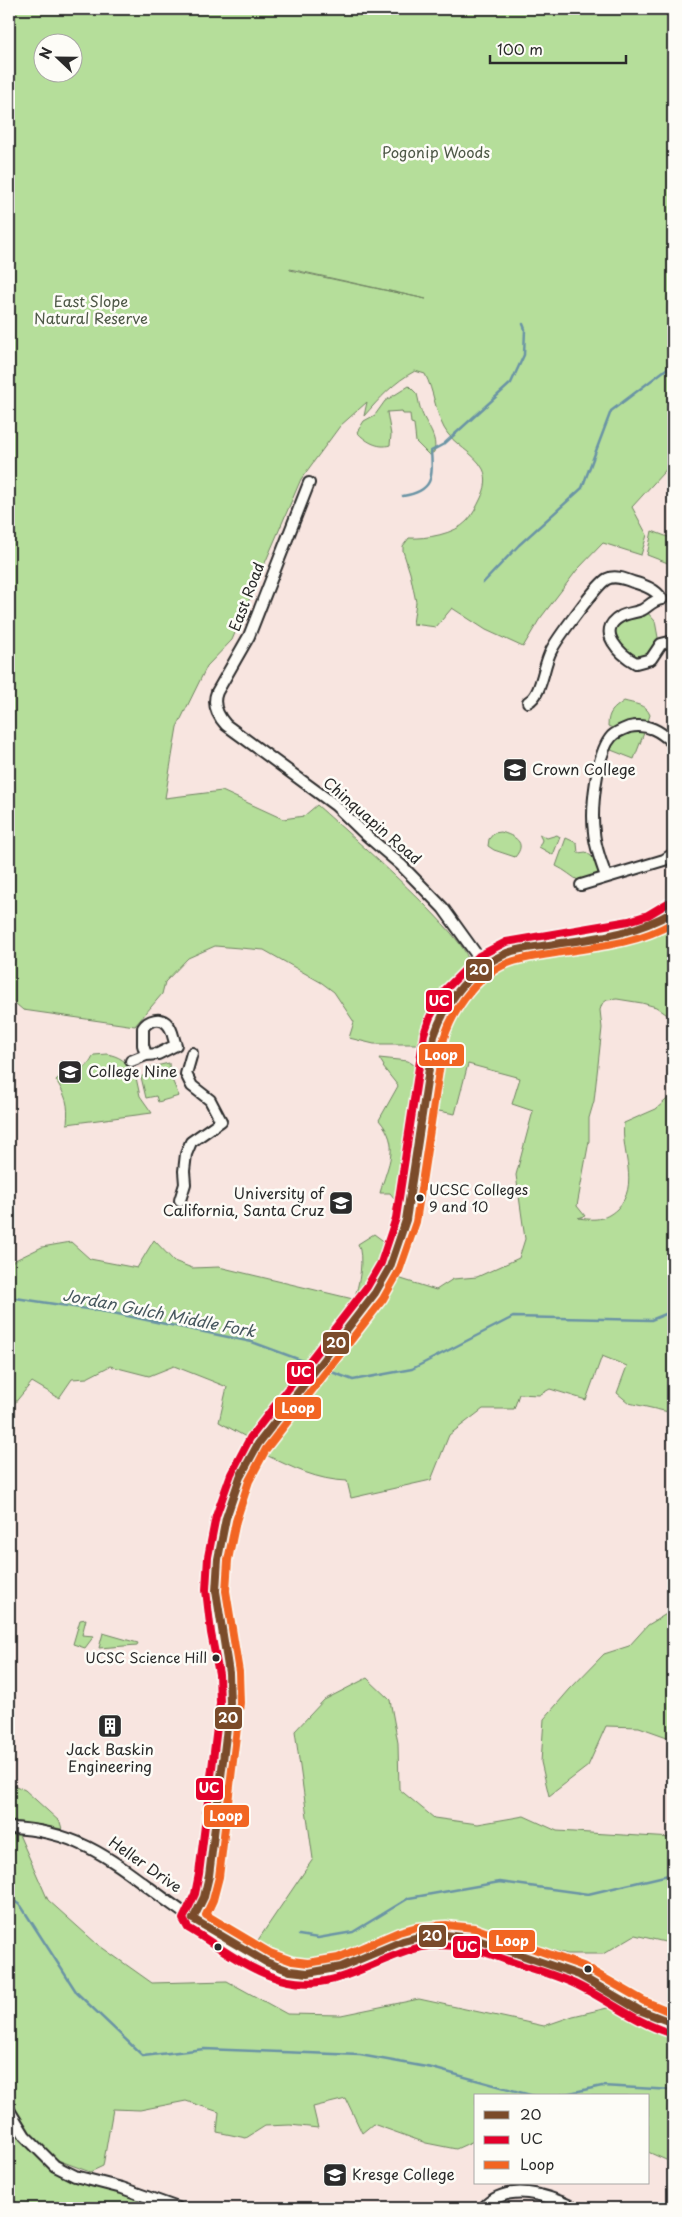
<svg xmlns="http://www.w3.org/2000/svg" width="682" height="2217" viewBox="0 0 682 2217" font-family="'Playpen Sans',sans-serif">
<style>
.built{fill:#f8e5e0;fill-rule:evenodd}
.green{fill:#b5de9a;stroke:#708462;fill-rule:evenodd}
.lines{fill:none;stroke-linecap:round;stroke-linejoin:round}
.stream{stroke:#6b94a5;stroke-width:2.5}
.minor-casing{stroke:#2b2b2b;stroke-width:14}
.major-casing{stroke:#2b2b2b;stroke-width:16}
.minor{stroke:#fdfcf7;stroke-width:10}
.major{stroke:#fdfcf7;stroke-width:12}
.bus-1-casing{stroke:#fdfcf7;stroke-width:11}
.bus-2-casing{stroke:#fdfcf7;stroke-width:11}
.bus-3-casing{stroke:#fdfcf7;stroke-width:11}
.bus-1{stroke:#7a4b2a;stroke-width:8}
.bus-2{stroke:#e4002b;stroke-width:8}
.bus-3{stroke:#f26522;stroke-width:8}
.bus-dot{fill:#2b2b2b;stroke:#fdfcf7;stroke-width:2}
.labels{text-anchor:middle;stroke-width:5;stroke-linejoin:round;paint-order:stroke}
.bus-label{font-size:14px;fill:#2b2b2b;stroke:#fdfcf7;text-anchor:start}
.park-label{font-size:15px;fill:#4e5847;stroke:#fdfcf7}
.street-label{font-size:15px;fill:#2b2b2b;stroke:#fdfcf7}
.poi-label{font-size:15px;fill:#2b2b2b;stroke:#fdfcf7;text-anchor:start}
.water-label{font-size:16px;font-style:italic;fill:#46575e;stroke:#fdfcf7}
.line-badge{stroke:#fdfcf7;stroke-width:2}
.badge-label{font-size:14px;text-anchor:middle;font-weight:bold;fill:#fff}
</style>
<rect width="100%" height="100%" fill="#fdfcf7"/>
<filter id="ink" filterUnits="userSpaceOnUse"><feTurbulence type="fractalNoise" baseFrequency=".02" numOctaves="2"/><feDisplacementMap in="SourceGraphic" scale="10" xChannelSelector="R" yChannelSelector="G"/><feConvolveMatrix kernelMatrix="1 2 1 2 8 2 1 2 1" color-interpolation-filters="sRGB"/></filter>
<g filter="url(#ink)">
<!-- built -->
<path class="built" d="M 9,208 L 476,311 L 673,219 L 673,2208 L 9,2208 ZM 476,2096 L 648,2096 L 648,2183 L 476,2183 Z"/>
<!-- green -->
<g class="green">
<path d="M 9,9 L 673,9 L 673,462 L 632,507 L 647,535 L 641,555 L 603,543 L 577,570 L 539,620 L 523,647 L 486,630 L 452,608 L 436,627 L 413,624 L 416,602 L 410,573 L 403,551 L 403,546 L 409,538 C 426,539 455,534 467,521 C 473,515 477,506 481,498 C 485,489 488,479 483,469 C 474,452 453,445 444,428 C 435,411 434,391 425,374 L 415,371 C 394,382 380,398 364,416 L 367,402 L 340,426 L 301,479 L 232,640 L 207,666 L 177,727 L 165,798 L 222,791 L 283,819 L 304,816 L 317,805 C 341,827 467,936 468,960 C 469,970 455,980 449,987 C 436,1005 431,1026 418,1044 L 374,1044 L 349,1038 L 354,1022 L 334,992 L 322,983 L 264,950 L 215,946 L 188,958 L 165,982 L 162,994 L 135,1026 L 23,1010 L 9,998 ZM 42,42 L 72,42 L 72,72 L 42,72 ZM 290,269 L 426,299 L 290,270 Z"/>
<path d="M 409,386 L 417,394 C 419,401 419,406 422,413 C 427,426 438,437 434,452 L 429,455 L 416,442 L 414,424 L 411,423 L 410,414 L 403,414 L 402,411 L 387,412 L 391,435 L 390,445 C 378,449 365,441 357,432 L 364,421 L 375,415 L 385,401 Z"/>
<path d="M 652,531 L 668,537 L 673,536 L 673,565 L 647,555 Z"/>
<path d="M 646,611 L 655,621 L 659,643 L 648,657 L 634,659 L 612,636 L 618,620 Z"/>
<path d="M 624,701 C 634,704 646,704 650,715 L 647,724 L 615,729 L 608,726 C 608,712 613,709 624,701 Z"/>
<path d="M 640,729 L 644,733 L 634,759 L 611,750 C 616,734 624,732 640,729 Z"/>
<path d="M 501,832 C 514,836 528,842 515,857 L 494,850 L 488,846 L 489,839 L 494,833 Z"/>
<path d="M 539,834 L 547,838 L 557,835 L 560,837 L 553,855 L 539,847 L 542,840 Z"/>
<path d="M 566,838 L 577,843 L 578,853 L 586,852 L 597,861 L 598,872 L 595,878 L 581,882 C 572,877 565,870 556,866 Z"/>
<path d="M 673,924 L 673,1019 L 656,1007 L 642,1003 L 617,999 L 607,1000 L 602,1004 L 600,1010 L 602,1028 L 594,1101 L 589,1118 L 589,1141 L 577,1206 L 585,1216 L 578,1218 C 594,1220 604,1221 617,1209 C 641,1185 620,1152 624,1123 L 656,1109 L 673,1094 L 673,1413 L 629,1403 L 617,1393 L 627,1366 L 602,1356 L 586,1400 L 550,1389 L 539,1395 L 519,1394 L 514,1409 L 483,1409 L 449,1435 L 431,1480 L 351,1498 L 347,1481 C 317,1480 293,1468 266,1455 C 291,1404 336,1369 369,1323 C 379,1309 388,1293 398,1278 L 436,1290 L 453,1279 L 477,1277 L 519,1258 L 525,1239 L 516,1175 L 533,1111 L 512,1104 L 520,1078 L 468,1064 L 455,1114 L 433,1110 C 437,1086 440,1051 449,1028 C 478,949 545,961 613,947 C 622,945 631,944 639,941 C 651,937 662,930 673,924 Z"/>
<path d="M 107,1054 C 118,1056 128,1061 132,1073 L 135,1073 L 140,1096 L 152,1113 L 67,1124 C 69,1103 66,1097 56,1080 L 68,1069 C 85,1067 85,1072 94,1055 Z"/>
<path d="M 379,1058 L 408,1061 L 417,1067 L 418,1078 L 408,1157 L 397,1198 L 394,1198 L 390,1193 L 380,1193 C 388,1163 401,1146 379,1120 L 398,1086 L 383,1067 L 384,1066 Z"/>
<path d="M 169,1063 L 170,1075 L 179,1096 L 158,1102 L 156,1096 L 146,1098 L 141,1077 L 148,1073 L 147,1068 Z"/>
<path d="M 374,1234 L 386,1243 L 388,1248 L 378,1272 L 361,1298 L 246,1437 L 219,1422 L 227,1387 L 174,1366 L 149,1376 L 110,1366 L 87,1378 L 72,1379 L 59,1398 L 32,1382 L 9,1410 L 9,1263 L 42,1247 L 71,1242 L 90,1259 L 137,1268 L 154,1240 L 174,1261 L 192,1268 L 219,1267 L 353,1299 C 360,1288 364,1255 358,1244 Z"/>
<path d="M 673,1610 L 673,1737 L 667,1737 L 639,1727 L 606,1726 L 588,1766 L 549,1796 L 541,1762 L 544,1719 L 570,1689 L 604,1654 L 629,1646 L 648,1625 Z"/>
<path d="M 86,1619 L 82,1635 L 94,1636 L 85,1648 L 73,1644 L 80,1620 Z"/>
<path d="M 103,1633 L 138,1643 L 137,1645 L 99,1648 Z"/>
<path d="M 367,1678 L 390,1700 L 398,1743 L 399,1789 L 434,1818 L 478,1824 L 524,1816 L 557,1831 L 673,1838 L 673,1941 L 665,1942 L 635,1935 L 603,1954 L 567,1954 L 457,1924 L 421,1926 L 325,1963 L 288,1962 L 256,1943 L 313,1859 L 295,1731 L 324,1700 Z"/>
<path d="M 9,1783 L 25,1790 L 60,1822 L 62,1829 L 13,1821 L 48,1900 L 97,1944 L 152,1983 L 227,1981 L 287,2014 L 341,2015 L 419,1999 L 544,2026 L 573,2016 L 616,2006 L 622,1988 L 654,2004 L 673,2009 L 673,2163 L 648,2152 L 648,2096 L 476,2096 L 476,2140 L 456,2149 L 426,2143 L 373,2124 L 362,2133 L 346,2099 L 313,2107 L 318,2128 L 290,2125 L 265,2126 L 246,2138 L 217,2132 L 219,2112 L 186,2101 L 140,2110 L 113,2109 L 103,2166 L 90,2172 L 58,2160 L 55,2166 L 182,2208 L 9,2208 Z"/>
</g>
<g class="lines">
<!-- stream -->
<g class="stream">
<path d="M 403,496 C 433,491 433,478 431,451 L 444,444 L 511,383 L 524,355 L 525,329 L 523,324"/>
<path d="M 483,583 L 519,545 L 582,488 L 611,411 L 669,367 L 673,344"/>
<path d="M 9,1297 L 113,1313 L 252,1342 L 314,1365"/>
<path d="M 321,1368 L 353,1380 L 412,1369 L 513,1317 L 651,1320 L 673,1311"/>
<path d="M 9,1897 L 21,1906 L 77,1993 L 143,2056 L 204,2049 L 360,2055 L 432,2068 L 534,2096"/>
<path d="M 299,1935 L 318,1938 L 353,1932 L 409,1898 L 500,1882 L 588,1894 L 673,1874"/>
<path d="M 556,2096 L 602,2086 L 673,2090"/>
</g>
<defs>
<g id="minor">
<path d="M 309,483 L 249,636 L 217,692 C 212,704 218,716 226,725 L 335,805 L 366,835 L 401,865 L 443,908 L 484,965"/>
<path d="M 528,702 C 542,695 543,666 551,651 C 556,640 598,583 607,579 C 615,575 625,579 633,582 C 644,585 656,589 662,599 C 653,600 649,606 642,610 C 635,613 626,613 620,617 C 595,631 621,655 636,663 L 651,659 L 661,644 L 673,641"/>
<path d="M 606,876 C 601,862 595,847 594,832 C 591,810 596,753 612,736 C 616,732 624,729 629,727 C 648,723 660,731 673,743"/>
<path d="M 581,885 L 664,860 L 673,854"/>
<path d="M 131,1061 L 146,1055 L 158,1054 L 176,1045 C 173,1039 173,1030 168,1025 C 161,1016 148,1020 143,1028 L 143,1045 L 146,1055"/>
<path d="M 180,1200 L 185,1184 L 184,1171 L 186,1154 L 191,1142 L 221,1121 L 210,1100 L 192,1086 L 186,1074 L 192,1053"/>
<path d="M 9,1828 C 92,1830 129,1877 193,1919"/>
<path d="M 9,2110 L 25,2136 L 55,2166 L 75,2176 L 122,2188 L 178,2208"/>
<path d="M 483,2208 C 508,2181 547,2195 575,2208"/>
</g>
<path id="major" d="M 673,912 L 652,924 L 632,931 L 509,952 L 484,965 L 454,995 L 439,1021 L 434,1036 L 406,1220 L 390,1267 L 375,1293 L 258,1444 L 240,1477 L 226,1518 L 218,1559 L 216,1591 L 221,1632 L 229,1673 L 230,1703 L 209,1876 L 204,1897 L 193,1919 C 221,1935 260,1964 290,1971 C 341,1982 374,1946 419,1937 C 436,1933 455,1935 472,1938 C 491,1942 510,1951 529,1957 C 548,1964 568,1969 586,1978 C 614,1993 642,2016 673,2023"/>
</defs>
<!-- minor casing -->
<use href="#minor" class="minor-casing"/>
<!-- major casing -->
<use href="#major" class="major-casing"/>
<!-- minor -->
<use href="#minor" class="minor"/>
<!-- major -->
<use href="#major" class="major"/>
<defs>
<g id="bus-1">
<path d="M 193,1919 L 204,1897 L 209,1876 L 230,1703 L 229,1673 L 216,1591 L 218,1559 L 226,1518 L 240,1477 L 258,1444 L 375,1293 L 390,1267 L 406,1220 L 434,1036 C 446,1000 472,968 507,953 C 519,948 536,947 549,945 C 594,938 633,935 673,912"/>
<path d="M 193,1919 L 266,1962 L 290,1971 L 308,1973 L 341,1967 L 403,1941 L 419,1937 L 446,1935 L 472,1938 L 579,1975 L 639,2010 L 673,2023"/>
</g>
<path id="bus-2" d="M 668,903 L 648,915 L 629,921 L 506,942 L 479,956 L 446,989 L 430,1017 L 424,1034 L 396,1218 L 381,1263 L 367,1287 L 250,1438 L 231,1474 L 216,1516 L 208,1557 L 206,1590 L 211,1633 L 219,1674 L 220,1703 L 199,1874 L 195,1894 L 183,1919 L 188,1928 C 219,1946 252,1974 288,1981 C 338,1991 376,1957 422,1947 C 436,1944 450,1945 464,1947 C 483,1950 500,1958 518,1964 C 540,1971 563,1977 583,1988 C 612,2003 638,2023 670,2033"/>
<path id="bus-3" d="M 673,923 C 624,951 567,947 514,961 C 480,971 454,1007 444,1038 L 416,1222 L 399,1271 L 383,1299 L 266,1449 L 249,1481 L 236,1521 L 228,1560 L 226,1591 L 239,1672 L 240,1703 L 219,1877 L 213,1900 L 206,1915 L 270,1953 L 292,1961 L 308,1963 L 338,1958 L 399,1932 L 417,1927 L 446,1925 L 474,1928 L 583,1966 L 644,2001 L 673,2013"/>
</defs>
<!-- bus-1 casing -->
<use href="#bus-1" class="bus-1-casing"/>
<!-- bus-2 casing -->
<use href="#bus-2" class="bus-2-casing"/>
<!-- bus-3 casing -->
<use href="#bus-3" class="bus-3-casing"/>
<!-- bus-1 -->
<use href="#bus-1" class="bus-1"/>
<!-- bus-2 -->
<use href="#bus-2" class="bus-2"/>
<!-- bus-3 -->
<use href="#bus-3" class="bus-3"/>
</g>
</g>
<!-- icons -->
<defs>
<symbol id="university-square" viewBox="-11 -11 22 22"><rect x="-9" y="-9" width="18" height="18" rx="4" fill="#2b2b2b" stroke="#fdfcf7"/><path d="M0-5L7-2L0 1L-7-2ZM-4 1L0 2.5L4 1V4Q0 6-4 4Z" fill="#fff"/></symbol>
<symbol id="building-square" viewBox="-11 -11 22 22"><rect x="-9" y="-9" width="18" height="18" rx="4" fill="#2b2b2b" stroke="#fdfcf7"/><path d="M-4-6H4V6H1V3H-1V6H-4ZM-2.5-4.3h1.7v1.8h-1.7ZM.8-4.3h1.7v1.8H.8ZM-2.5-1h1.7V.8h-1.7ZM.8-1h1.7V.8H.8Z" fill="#fff"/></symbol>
</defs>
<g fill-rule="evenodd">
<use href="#university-square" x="501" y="756" width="28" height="28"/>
<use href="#university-square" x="56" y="1058" width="28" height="28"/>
<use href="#university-square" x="327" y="1189" width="28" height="28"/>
<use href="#building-square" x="96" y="1712" width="28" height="28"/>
<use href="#university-square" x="321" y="2161" width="28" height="28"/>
</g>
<!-- markers -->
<g class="bus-dot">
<circle cx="420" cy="1198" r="4.5"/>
<circle cx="216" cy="1658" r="4.5"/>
<circle cx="218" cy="1947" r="4.5"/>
<circle cx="588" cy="1969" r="4.5"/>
</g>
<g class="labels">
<!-- bus labels -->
<g class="bus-label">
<text x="429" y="1195">UCSC Colleges<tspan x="429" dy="17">9 and 10</tspan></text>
<text x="207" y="1663" text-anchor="end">UCSC Science Hill</text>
</g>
<!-- park labels -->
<g class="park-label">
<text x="436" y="158">Pogonip Woods</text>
<text x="91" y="307">East Slope<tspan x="91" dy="17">Natural Reserve</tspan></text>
</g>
<!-- street labels -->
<g class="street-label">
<text transform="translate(247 597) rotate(-69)" y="5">East Road</text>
<text transform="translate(372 821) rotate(41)" y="5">Chinquapin Road</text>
<text transform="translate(145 1865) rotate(35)" y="5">Heller Drive</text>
</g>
<!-- poi labels -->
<g class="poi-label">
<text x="532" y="775">Crown College</text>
<text x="88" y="1077">College Nine</text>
<text x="324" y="1199" text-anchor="end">University of<tspan x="324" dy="17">California, Santa Cruz</tspan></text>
<text x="110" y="1755" text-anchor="middle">Jack Baskin<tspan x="110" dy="17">Engineering</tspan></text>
<text x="352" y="2180">Kresge College</text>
</g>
<!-- water labels -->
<g class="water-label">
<text transform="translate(159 1313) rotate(11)" y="6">Jordan Gulch Middle Fork</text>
</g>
</g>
<g class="line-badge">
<rect x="465" y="958" width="28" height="24" rx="5" fill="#7a4b2a"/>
<rect x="425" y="989" width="28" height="24" rx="5" fill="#e4002b"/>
<rect x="418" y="1043" width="47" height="24" rx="5" fill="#f26522"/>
<rect x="322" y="1331" width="28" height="24" rx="5" fill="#7a4b2a"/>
<rect x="286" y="1361" width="29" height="24" rx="5" fill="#e4002b"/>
<rect x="274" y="1396" width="48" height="24" rx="5" fill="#f26522"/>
<rect x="214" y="1706" width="29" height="24" rx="5" fill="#7a4b2a"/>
<rect x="195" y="1777" width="29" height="24" rx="5" fill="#e4002b"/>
<rect x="203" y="1804" width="47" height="24" rx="5" fill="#f26522"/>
<rect x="418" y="1924" width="29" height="24" rx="5" fill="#7a4b2a"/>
<rect x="488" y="1929" width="48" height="24" rx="5" fill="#f26522"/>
<rect x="452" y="1935" width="29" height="24" rx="5" fill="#e4002b"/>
</g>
<g class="badge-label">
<text x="479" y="975">20</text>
<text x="439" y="1006">UC</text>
<text x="441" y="1060">Loop</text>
<text x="336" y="1348">20</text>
<text x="301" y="1377">UC</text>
<text x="298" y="1413">Loop</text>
<text x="228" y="1723">20</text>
<text x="209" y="1793">UC</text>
<text x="226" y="1821">Loop</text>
<text x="432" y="1941">20</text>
<text x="512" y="1946">Loop</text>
<text x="467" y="1952">UC</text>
</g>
<!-- margin -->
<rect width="682" height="2217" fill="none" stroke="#fdfcf7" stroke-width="30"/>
<rect x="15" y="15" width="652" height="2187" fill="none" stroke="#2b2b2b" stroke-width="2" filter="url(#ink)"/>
<!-- legend -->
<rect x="474" y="2094" width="175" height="90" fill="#fdfcf7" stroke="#a9a8a5"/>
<rect x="484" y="2111" width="25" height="8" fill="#7a4b2a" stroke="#a9a8a5"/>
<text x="520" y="2120" font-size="15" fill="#2b2b2b">20</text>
<rect x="484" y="2136" width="25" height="8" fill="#e4002b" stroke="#a9a8a5"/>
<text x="520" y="2144" font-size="15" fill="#2b2b2b">UC</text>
<rect x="484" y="2161" width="25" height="8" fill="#f26522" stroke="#a9a8a5"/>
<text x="520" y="2170" font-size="15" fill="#2b2b2b">Loop</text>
<!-- north arrow -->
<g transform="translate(58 58) rotate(292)"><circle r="24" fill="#fdfcf7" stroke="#a9a8a5"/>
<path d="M0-4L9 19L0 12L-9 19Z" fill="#2b2b2b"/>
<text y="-8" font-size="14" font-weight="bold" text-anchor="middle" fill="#2b2b2b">N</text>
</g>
<!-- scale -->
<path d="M490 55v8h136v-8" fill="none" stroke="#2b2b2b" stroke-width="2.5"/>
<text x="497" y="55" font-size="15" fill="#2b2b2b" stroke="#fdfcf7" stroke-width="4" paint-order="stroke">100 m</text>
</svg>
